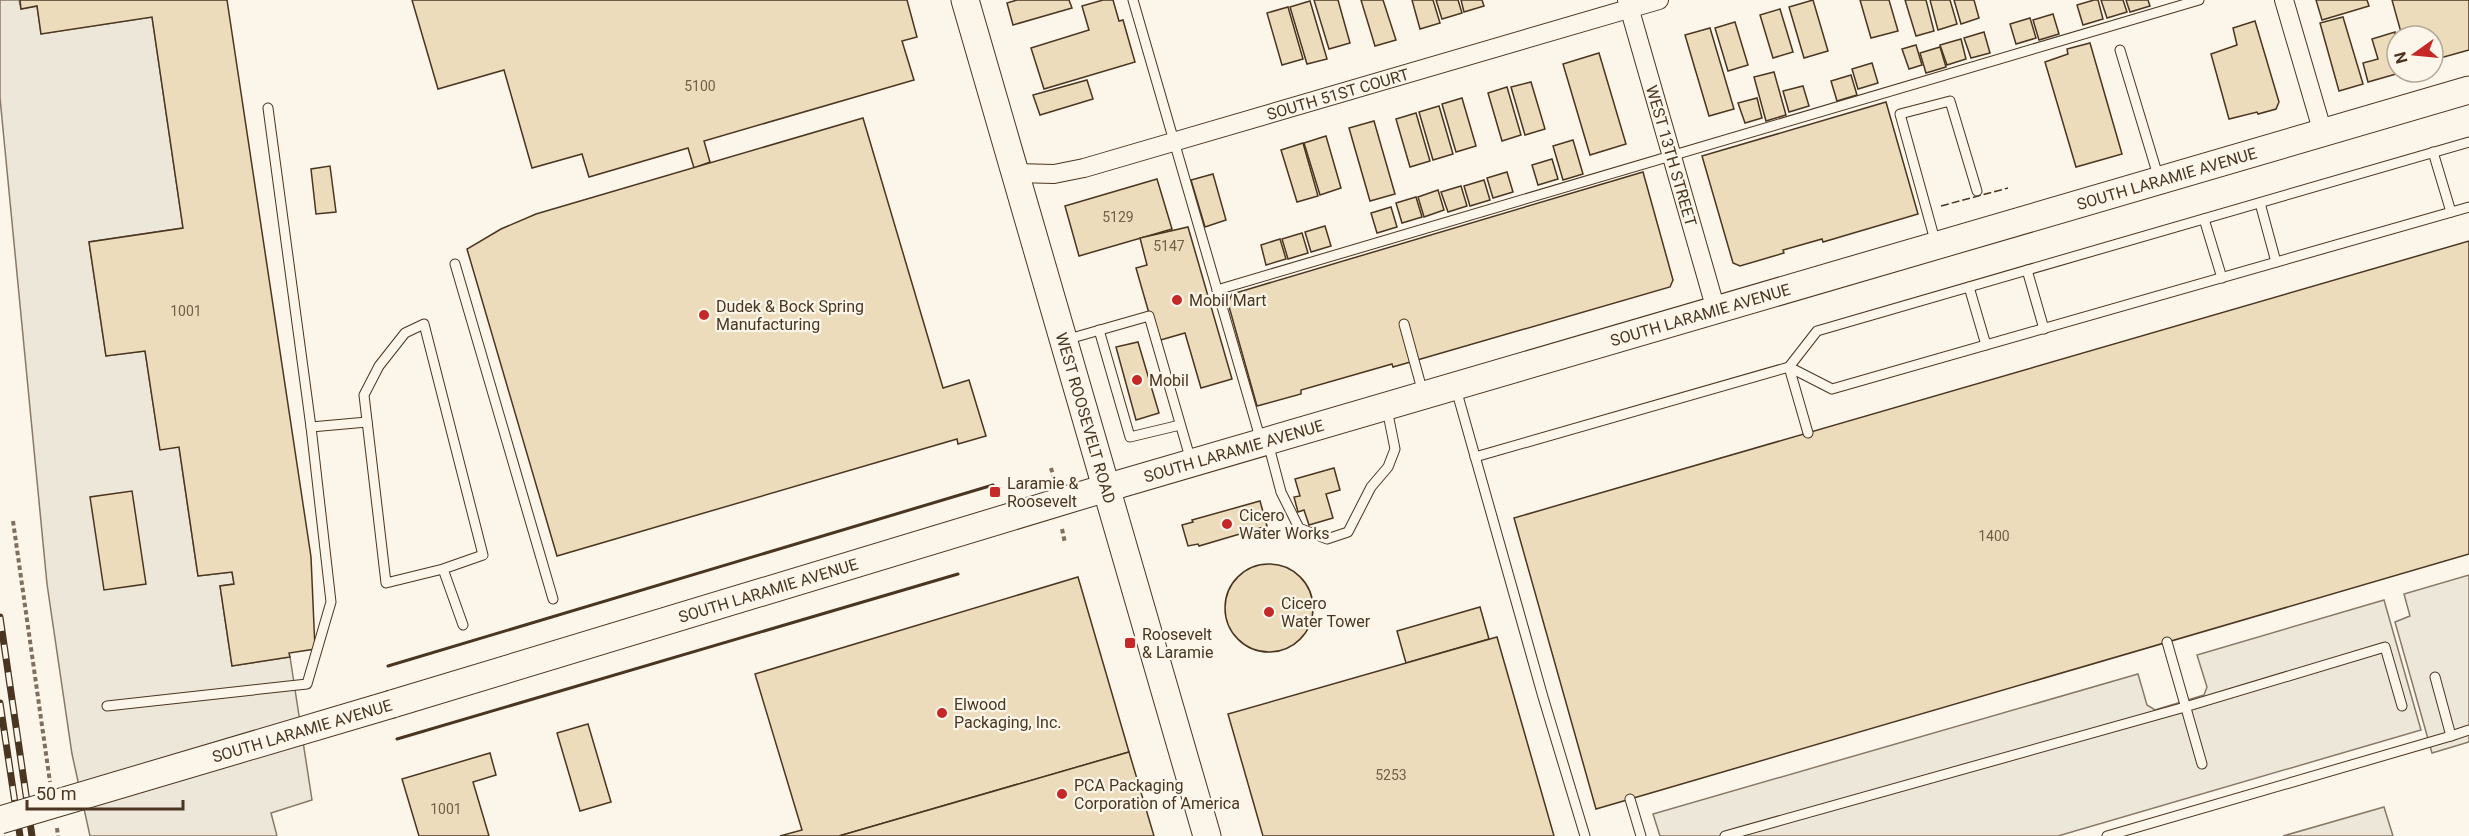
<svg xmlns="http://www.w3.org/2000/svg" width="2469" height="836" viewBox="0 0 2469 836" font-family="Roboto,sans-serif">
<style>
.parking{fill:#ede7d9;stroke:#887966;stroke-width:1.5}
.building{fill:#ecdcbc;stroke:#4a3520;stroke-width:1.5}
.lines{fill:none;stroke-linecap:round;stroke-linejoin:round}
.service-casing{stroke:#4a3520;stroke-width:11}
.minor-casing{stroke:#4a3520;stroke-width:20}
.secondary-casing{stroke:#4a3520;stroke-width:29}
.path{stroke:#7f6f5c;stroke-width:4;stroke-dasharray:4.5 3;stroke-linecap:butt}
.service{stroke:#fbf6e9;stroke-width:9}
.minor{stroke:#fbf6e9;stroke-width:18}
.secondary{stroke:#fbf6e9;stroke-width:27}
.rail-casing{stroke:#4a3520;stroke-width:7}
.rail{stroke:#fbf6e9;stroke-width:4.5;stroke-dasharray:14;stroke-linecap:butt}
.secondary-bridge-casing{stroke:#4a3520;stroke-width:29;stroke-linecap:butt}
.secondary-bridge{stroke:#fbf6e9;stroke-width:27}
.fence{stroke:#4a3520;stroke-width:1.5;stroke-dasharray:8 3;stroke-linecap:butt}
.wall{stroke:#4a3520;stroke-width:3}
.poi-dot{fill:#c62828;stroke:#fbf6e9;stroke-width:2}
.labels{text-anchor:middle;stroke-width:4.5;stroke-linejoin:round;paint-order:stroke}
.number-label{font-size:14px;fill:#725f47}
.street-label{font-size:16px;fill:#4a3520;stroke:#fbf6e9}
.poi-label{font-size:16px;fill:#4a3520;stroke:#fbf6e9;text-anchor:start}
</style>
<rect width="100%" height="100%" fill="#fbf6e9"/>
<!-- parking -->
<g class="parking">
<path d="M 0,0 L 19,0 L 21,9 L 37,6 L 41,34 L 152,17 L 183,228 L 89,242 L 106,356 L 145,351 L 160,449 L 179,447 L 198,576 L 232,572 L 234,584 L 220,586 L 232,666 L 290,657 L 312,800 L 271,813 L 277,836 L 90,836 L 72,754 L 47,584 L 0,98 Z"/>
<path d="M 2469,575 L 2469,742 L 2432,753 L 2395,622 L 2410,616 L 2404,594 Z"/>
<path d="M 2384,600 L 2421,730 L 2058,836 L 1660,836 L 1653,814 L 2138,674 L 2147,705 L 2155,710 L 2204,695 L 2207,687 L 2197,655 Z"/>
<path d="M 2384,807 L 2393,836 L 2283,836 Z"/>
</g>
<!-- building -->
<g class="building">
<path d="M 20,0 L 227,0 L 311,557 L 315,649 L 289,653 L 290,657 L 232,666 L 220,586 L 234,584 L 232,572 L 198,576 L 179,447 L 160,450 L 145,351 L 106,356 L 89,242 L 183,228 L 152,17 L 41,34 L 37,6 L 21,9 Z"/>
<path d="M 412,0 L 907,0 L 917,37 L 902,41 L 914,80 L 704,141 L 710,162 L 694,168 L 688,148 L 589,177 L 582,154 L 532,168 L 504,70 L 438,89 Z"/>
<path d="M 1017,0 L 1069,0 L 1072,8 L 1013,25 L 1007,3 Z"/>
<path d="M 1103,0 L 1113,0 L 1119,21 L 1123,20 L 1135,62 L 1044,89 L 1031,48 L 1089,30 L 1082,6 Z"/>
<path d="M 1314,0 L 1338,0 L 1350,43 L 1329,49 Z"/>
<path d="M 1361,0 L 1383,0 L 1396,40 L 1375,46 Z"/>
<path d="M 1412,0 L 1433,0 L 1440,23 L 1420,29 Z"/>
<path d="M 1436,0 L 1458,0 L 1462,13 L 1442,19 Z"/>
<path d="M 1461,0 L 1482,0 L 1484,6 L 1464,12 Z"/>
<path d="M 1813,0 L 1828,51 L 1804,58 L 1789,7 Z"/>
<path d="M 1860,0 L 1889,0 L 1898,31 L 1871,38 Z"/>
<path d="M 1905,0 L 1926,0 L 1934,31 L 1916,36 Z"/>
<path d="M 1930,0 L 1950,0 L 1957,24 L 1938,30 Z"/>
<path d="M 1954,0 L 1974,0 L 1979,18 L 1961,24 Z"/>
<path d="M 2094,0 L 2098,0 L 2103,19 L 2083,25 L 2077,5 Z"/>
<path d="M 2101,0 L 2123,0 L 2127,12 L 2107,18 Z"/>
<path d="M 2126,0 L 2148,0 L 2150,6 L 2130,12 Z"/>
<path d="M 2316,0 L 2367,0 L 2369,6 L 2322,20 Z"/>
<path d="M 2392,0 L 2469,0 L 2469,50 L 2433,60 L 2433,36 L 2402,36 Z"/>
<path d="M 1310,1 L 1327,59 L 1307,64 L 1290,7 Z"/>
<path d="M 1288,7 L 1303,59 L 1282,65 L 1267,13 Z"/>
<path d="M 1780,9 L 1793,52 L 1773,58 L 1760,15 Z"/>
<path d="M 2053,14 L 2059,34 L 2039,40 L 2033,20 Z"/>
<path d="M 2343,17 L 2363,84 L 2339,91 L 2320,23 Z"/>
<path d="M 2030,18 L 2036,38 L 2016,44 L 2010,24 Z"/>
<path d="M 2255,21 L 2279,102 L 2276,109 L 2258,114 L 2257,112 L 2229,119 L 2211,54 L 2237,45 L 2233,28 Z"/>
<path d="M 1735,22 L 1748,65 L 1728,71 L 1715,28 Z"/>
<path d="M 1710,28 L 1734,109 L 1709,116 L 1685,35 Z"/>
<path d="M 1984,32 L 1990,53 L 1971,58 L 1964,38 Z"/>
<path d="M 2395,32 L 2397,72 L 2403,72 L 2368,82 L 2363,63 L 2378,59 L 2372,39 Z"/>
<path d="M 1961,39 L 1966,59 L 1947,65 L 1940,45 Z"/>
<path d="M 2090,43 L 2122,154 L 2076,167 L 2045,62 L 2068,54 L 2067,49 Z"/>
<path d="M 1916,45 L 1922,65 L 1909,69 L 1902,49 Z"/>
<path d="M 1940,47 L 1946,67 L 1926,73 L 1920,53 Z"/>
<path d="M 1599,53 L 1626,144 L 1590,155 L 1563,64 Z"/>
<path d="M 1872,63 L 1878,83 L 1858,89 L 1852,69 Z"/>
<path d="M 1774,72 L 1786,115 L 1766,121 L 1754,77 Z"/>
<path d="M 1851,75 L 1857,95 L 1837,101 L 1831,81 Z"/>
<path d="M 1087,80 L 1093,99 L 1040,115 L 1033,95 Z"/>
<path d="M 1531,82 L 1545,129 L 1525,135 L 1511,87 Z"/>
<path d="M 1803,86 L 1809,106 L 1789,112 L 1783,91 Z"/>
<path d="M 1507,87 L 1521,135 L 1502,141 L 1488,93 Z"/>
<path d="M 1462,98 L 1476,146 L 1456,152 L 1442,104 Z"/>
<path d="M 1757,98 L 1762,118 L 1745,123 L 1738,103 Z"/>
<path d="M 1886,102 L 1918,214 L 1823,242 L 1822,239 L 1783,250 L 1784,253 L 1740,266 L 1733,263 L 1702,156 Z"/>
<path d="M 1439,106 L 1453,154 L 1433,160 L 1419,112 Z"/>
<path d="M 1416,113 L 1430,161 L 1410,167 L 1396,119 Z"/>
<path d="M 863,118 L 943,388 L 969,380 L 986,436 L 958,444 L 957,439 L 557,556 L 467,249 L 501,229 L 536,214 Z"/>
<path d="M 1374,121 L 1395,194 L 1370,201 L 1349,128 Z"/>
<path d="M 1326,136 L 1341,188 L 1320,195 L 1304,143 Z"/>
<path d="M 1573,140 L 1583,174 L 1563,180 L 1553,146 Z"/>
<path d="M 1303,143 L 1318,196 L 1297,202 L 1281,150 Z"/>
<path d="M 1552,159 L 1558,179 L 1538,185 L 1532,165 Z"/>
<path d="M 330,166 L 336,212 L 316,214 L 311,169 Z"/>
<path d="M 1507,172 L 1513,192 L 1493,198 L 1487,178 Z"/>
<path d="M 1643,172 L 1673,280 L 1670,287 L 1393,367 L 1392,364 L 1301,390 L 1301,394 L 1257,406 L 1228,303 L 1232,294 Z"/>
<path d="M 1213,174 L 1226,220 L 1205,227 L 1191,180 Z"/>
<path d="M 1157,179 L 1172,229 L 1079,256 L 1065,206 Z"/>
<path d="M 1484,180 L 1490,200 L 1470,206 L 1464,186 Z"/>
<path d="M 1461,186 L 1467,206 L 1448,212 L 1441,192 Z"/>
<path d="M 1438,190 L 1444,210 L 1424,217 L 1418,197 Z"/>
<path d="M 1416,197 L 1422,217 L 1402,223 L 1396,203 Z"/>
<path d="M 1391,207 L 1397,227 L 1377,233 L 1371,213 Z"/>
<path d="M 1325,226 L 1331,246 L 1311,252 L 1305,232 Z"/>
<path d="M 1188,227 L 1232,379 L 1201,388 L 1185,333 L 1157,341 L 1136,268 L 1147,265 L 1140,238 Z"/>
<path d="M 1302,233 L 1308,253 L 1288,259 L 1282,239 Z"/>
<path d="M 1280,239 L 1286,259 L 1266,265 L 1261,245 Z"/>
<path d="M 2469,241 L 2469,554 L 1596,809 L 1514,518 Z"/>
<path d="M 1138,342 L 1159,413 L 1136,420 L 1116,347 Z"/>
<path d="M 1334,468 L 1340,490 L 1326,494 L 1333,518 L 1309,525 L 1304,510 L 1298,512 L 1294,497 L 1300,496 L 1295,479 Z"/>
<path d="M 132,491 L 146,584 L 104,590 L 90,497 Z"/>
<path d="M 1260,501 L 1267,526 L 1199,546 L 1198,544 L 1188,546 L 1182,525 L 1193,522 L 1192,520 Z"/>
<circle cx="1269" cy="608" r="44"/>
<path d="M 1078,577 L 1129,752 L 839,836 L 780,836 L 802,830 L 755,674 Z"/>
<path d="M 1480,607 L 1489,639 L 1406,663 L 1397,631 Z"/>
<path d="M 1497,637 L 1554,836 L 1263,836 L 1228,714 Z"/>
<path d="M 588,724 L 611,802 L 580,811 L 557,733 Z"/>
<path d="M 1129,752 L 1154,836 L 839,836 Z"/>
<path d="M 490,753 L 496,775 L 473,782 L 489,836 L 419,836 L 402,779 Z"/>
</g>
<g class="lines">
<defs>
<g id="service">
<path d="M 1133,0 L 1261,441"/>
<path d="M 2120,50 L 2159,179"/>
<path d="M 268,108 L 311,427 L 367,422"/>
<path d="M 2433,152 L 2451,212"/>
<path d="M 2260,203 L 2276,262"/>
<path d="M 2204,219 L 2222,278"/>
<path d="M 1936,244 L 1900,114 L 1950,101 L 1977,191"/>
<path d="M 455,264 L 553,599"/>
<path d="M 2027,270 L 2044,329"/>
<path d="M 1969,287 L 1986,345"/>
<path d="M 1217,290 L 2199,0"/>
<path d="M 1404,324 L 1423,393"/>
<path d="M 1099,330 L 1130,437 L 1180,425"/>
<path d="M 1065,340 L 1149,316 L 1191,461"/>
<path d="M 1456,389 L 1543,697 L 1585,836"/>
<path d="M 1808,433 L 1789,367 L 1817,331 L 2469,142"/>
<path d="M 1268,443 L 1281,492 L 1299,528 L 1327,539 L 1348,532 L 1371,487 L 1388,467 L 1395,449 L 1387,409"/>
<path d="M 1475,457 L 1789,367 L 1832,389 L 2469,207"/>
<path d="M 443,569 L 386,583 L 364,395 L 379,366 L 405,333 L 424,324 L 483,555 L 443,569 L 463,625"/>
<path d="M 2167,642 L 2202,764"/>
<path d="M 107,706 L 307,684 L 331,602 L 311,427"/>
<path d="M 2451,736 L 2469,730"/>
<path d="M 1630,799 L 1641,836"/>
<path d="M 1725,836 L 2185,707 L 2385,647 L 2402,706"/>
<path d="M 2107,836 L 2451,736 L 2435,677"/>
</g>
<g id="minor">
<path id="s1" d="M 1627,0 L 1716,310"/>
<path d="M 2284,0 L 2323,133"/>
<path id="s2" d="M 1015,173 L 1054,174 L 1084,168 L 1659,0"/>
</g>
<g id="secondary">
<path id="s3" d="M 965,0 L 1207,836"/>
<path id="s4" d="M 392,704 L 1106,488 L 2469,90"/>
</g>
</defs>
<!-- service casing -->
<use href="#service" class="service-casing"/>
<!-- minor casing -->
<use href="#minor" class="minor-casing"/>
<!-- secondary casing -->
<use href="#secondary" class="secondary-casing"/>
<!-- path -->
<g class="path">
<path d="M 1051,468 L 1054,479"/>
<path d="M 13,521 L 50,782"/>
<path d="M 1062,529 L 1065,543"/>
<path d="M 57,828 L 58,836"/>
</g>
<!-- service -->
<use href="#service" class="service"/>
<!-- minor -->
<use href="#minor" class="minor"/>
<!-- secondary -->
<use href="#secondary" class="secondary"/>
<defs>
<g id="rail">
<path d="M 0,617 L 32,836"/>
<path d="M 0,703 L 20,836"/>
</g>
</defs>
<!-- rail casing -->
<use href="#rail" class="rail-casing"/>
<!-- rail -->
<use href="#rail" class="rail"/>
<defs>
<g id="secondary-bridge">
<path id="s5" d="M 0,820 L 392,704"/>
</g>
</defs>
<!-- secondary-bridge casing -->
<use href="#secondary-bridge" class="secondary-bridge-casing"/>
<!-- secondary-bridge -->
<use href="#secondary-bridge" class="secondary-bridge"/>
<!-- fence -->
<path class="fence" d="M 1941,206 L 2008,188"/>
<!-- wall -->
<g class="wall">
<path d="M 388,666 L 993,485"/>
<path d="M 397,739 L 958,574"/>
</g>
</g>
<!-- markers -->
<g class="poi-dot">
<circle cx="1177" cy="300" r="6"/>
<circle cx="704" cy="315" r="6"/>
<circle cx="1137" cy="380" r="6"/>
<rect x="989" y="486" width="12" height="12" rx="3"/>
<circle cx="1227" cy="524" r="6"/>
<circle cx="1269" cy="612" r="6"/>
<rect x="1124" y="637" width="12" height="12" rx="3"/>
<circle cx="942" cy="713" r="6"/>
<circle cx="1062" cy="794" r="6"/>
</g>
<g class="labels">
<!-- number labels -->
<g class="number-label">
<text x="700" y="91">5100</text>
<text x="1118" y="222">5129</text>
<text x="1169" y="251">5147</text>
<text x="186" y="316">1001</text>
<text x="1994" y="541">1400</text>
<text x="1391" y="780">5253</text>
<text x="446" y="814">1001</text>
</g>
<!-- street labels -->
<g class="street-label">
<text dy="6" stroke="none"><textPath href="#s2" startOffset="334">SOUTH 51ST COURT</textPath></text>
<text dy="6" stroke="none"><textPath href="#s1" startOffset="162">WEST 13TH STREET</textPath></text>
<text dy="6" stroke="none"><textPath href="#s4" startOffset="1851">SOUTH LARAMIE AVENUE</textPath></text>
<text dy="6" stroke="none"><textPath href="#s4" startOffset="1365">SOUTH LARAMIE AVENUE</textPath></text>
<text dy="6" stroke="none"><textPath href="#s3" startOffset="435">WEST ROOSEVELT ROAD</textPath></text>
<text dy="6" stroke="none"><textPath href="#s4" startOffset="879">SOUTH LARAMIE AVENUE</textPath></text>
<text dy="6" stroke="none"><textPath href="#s4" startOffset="393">SOUTH LARAMIE AVENUE</textPath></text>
<text dy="6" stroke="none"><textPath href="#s5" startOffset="315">SOUTH LARAMIE AVENUE</textPath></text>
</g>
<!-- poi labels -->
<g class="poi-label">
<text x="1189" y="306">Mobil Mart</text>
<text x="716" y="312">Dudek &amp; Bock Spring<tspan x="716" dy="18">Manufacturing</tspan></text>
<text x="1149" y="386">Mobil</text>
<text x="1007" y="489">Laramie &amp;<tspan x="1007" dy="18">Roosevelt</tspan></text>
<text x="1239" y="521">Cicero<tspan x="1239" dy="18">Water Works</tspan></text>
<text x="1281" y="609">Cicero<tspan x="1281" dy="18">Water Tower</tspan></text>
<text x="1142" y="640">Roosevelt<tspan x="1142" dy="18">&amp; Laramie</tspan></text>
<text x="954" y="710">Elwood<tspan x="954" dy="18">Packaging, Inc.</tspan></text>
<text x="1074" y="791">PCA Packaging<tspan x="1074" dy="18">Corporation of America</tspan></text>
</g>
</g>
<!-- north arrow -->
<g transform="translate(2415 54) rotate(255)"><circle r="28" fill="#fbf6e9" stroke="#b4a999" stroke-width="1.5"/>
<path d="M0-4.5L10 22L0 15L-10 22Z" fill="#c62828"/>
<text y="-9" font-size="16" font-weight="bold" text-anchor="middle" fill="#4a3520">N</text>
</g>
<!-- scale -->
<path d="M27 800v9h156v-9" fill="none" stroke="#4a3520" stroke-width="3"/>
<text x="36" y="800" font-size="18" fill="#4a3520" stroke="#fbf6e9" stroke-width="4.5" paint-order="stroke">50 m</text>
</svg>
